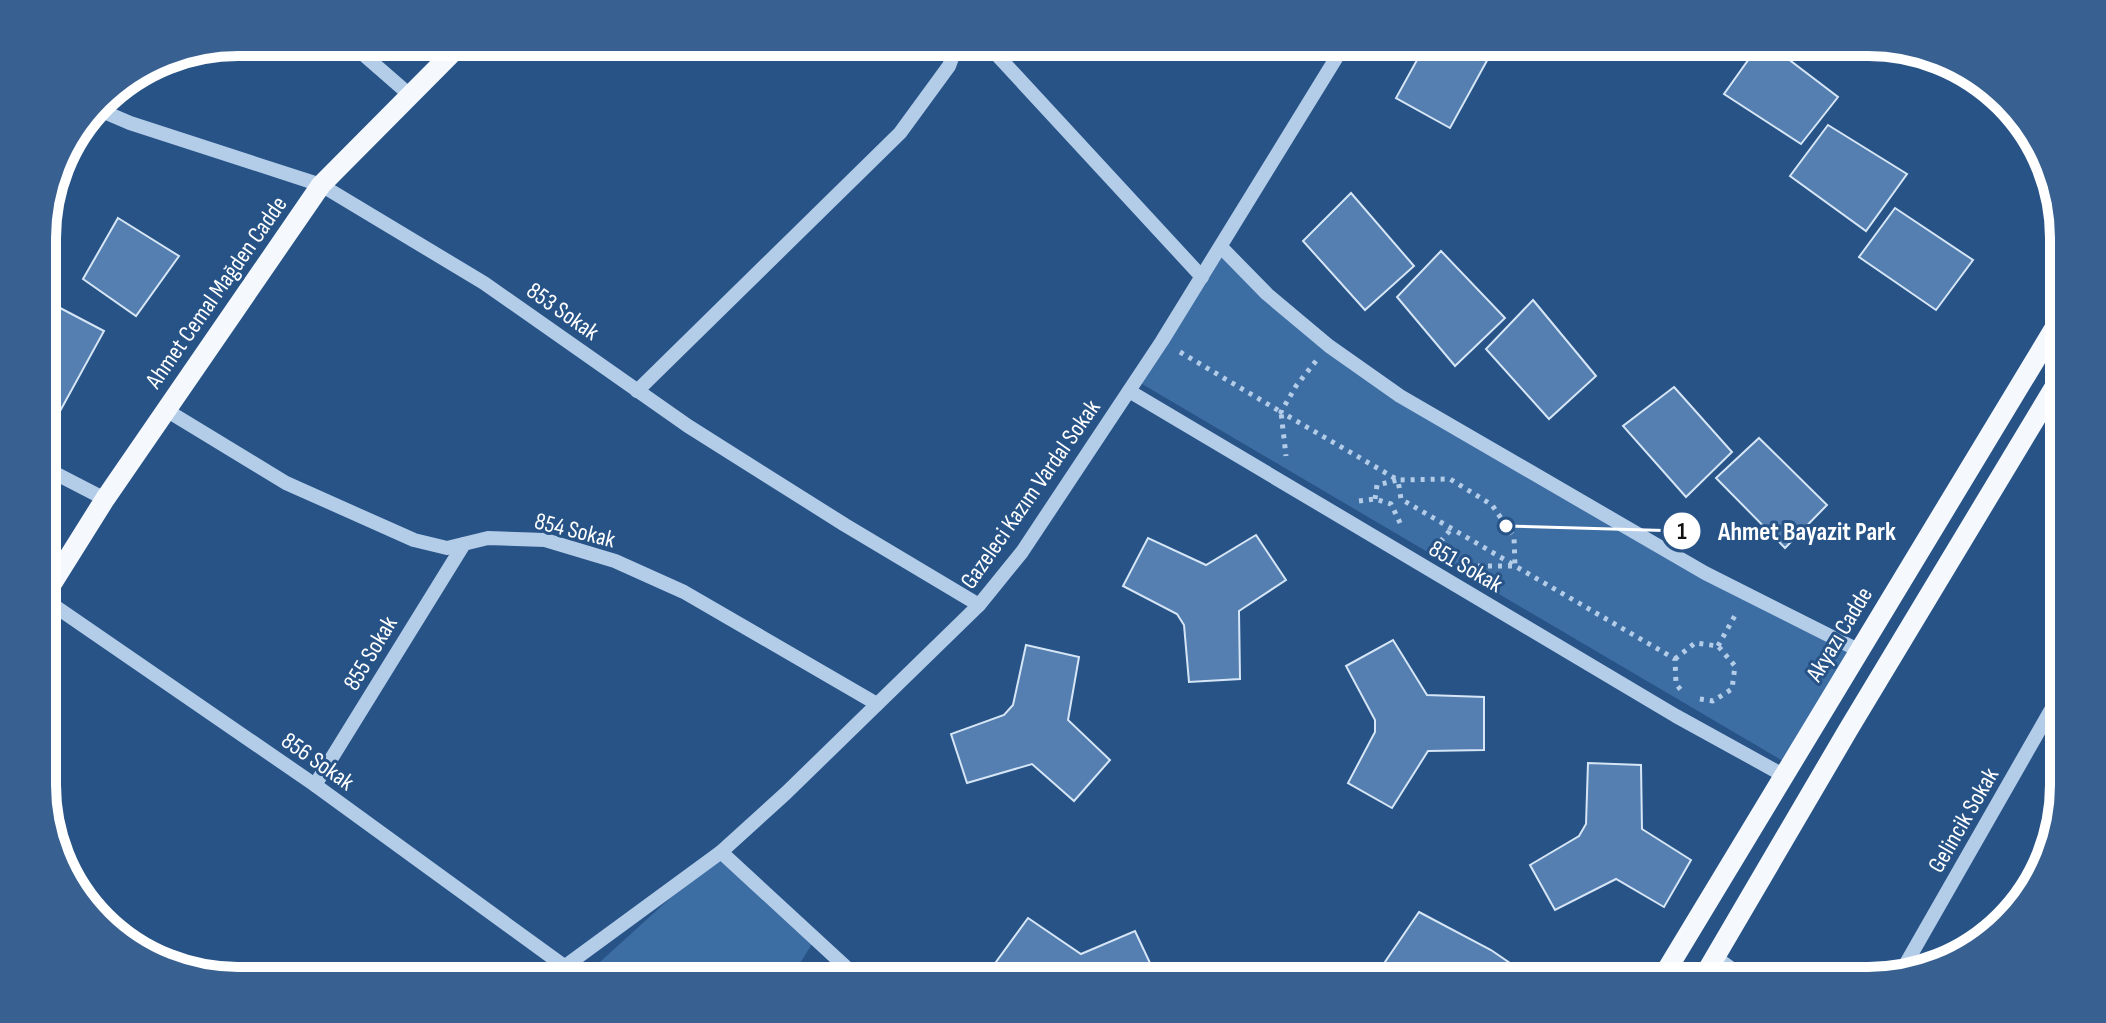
<svg xmlns="http://www.w3.org/2000/svg" width="2106" height="1023" viewBox="0 0 2106 1023" font-family="'Sofia Sans Condensed',sans-serif">
<style>
.green{fill:#3c6da3}
.building{fill:#547fb0;stroke:#d6e6f6;stroke-width:2}
.lines{fill:none;stroke-linecap:round;stroke-linejoin:round}
.path{stroke:#b3cce8;stroke-width:5;stroke-dasharray:4 6;stroke-linecap:butt}
.minor{stroke:#b3cce8;stroke-width:14}
.major{stroke:#f5f9fe;stroke-width:20}
.labels{text-anchor:middle;stroke-width:6;stroke-linejoin:round;paint-order:stroke}
.street-label{font-size:24px;fill:#fff;stroke:#275387}
.rim{fill:none;stroke:#fff;stroke-width:10}
.leader{fill:none;stroke:#fff;stroke-width:3}
.callout-dot{fill:#fff;stroke:#275387;stroke-width:3}
.mark-label{font-size:24px;text-anchor:middle;font-weight:bold;fill:#111}
.callout-label{font-size:26px;text-anchor:middle;font-weight:bold;fill:#fff;stroke:#275387;stroke-width:6;stroke-linejoin:round;paint-order:stroke}
</style>
<rect width="100%" height="100%" fill="#275387"/>
<!-- green -->
<g class="green">
<path d="M 1221,247 L 1267,294 L 1400,396 L 1857,656 L 1793,767 L 1137,381 Z"/>
<path d="M 721,852 L 815,939 L 789,981 L 579,981 Z"/>
</g>
<!-- building -->
<g class="building">
<path d="M 1427,42 L 1490,42 L 1495,46 L 1450,128 L 1396,98 Z"/>
<path d="M 1505,42 L 1533,42 L 1525,55 Z"/>
<path d="M 1761,42 L 1766,42 L 1838,97 L 1801,144 L 1724,94 Z"/>
<path d="M 1828,125 L 1907,174 L 1866,231 L 1790,176 Z"/>
<path d="M 1351,193 L 1414,266 L 1365,310 L 1303,241 Z"/>
<path d="M 1895,208 L 1973,260 L 1936,310 L 1859,257 Z"/>
<path d="M 118,218 L 179,256 L 136,316 L 83,279 Z"/>
<path d="M 1441,251 L 1505,318 L 1455,366 L 1397,297 Z"/>
<path d="M 43,299 L 104,331 L 59,413 L 43,406 Z"/>
<path d="M 1533,300 L 1596,376 L 1549,419 L 1486,349 Z"/>
<path d="M 1674,387 L 1732,452 L 1686,497 L 1623,426 Z"/>
<path d="M 1759,438 L 1827,505 L 1785,548 L 1716,478 Z"/>
<path d="M 1256,535 L 1286,580 L 1239,611 L 1240,679 L 1189,682 L 1184,625 L 1177,614 L 1123,586 L 1148,538 L 1206,565 Z"/>
<path d="M 1393,640 L 1427,695 L 1484,697 L 1484,750 L 1428,751 L 1392,808 L 1348,783 L 1375,732 L 1375,720 L 1346,666 Z"/>
<path d="M 1026,645 L 1079,657 L 1068,720 L 1110,760 L 1074,801 L 1032,764 L 967,783 L 951,734 L 1004,715 L 1013,705 Z"/>
<path d="M 1588,763 L 1641,765 L 1642,829 L 1691,860 L 1664,907 L 1616,879 L 1555,910 L 1530,865 L 1579,836 L 1586,824 Z"/>
<path d="M 1419,912 L 1491,950 L 1529,976 L 1530,981 L 1372,981 Z"/>
<path d="M 1028,918 L 1081,954 L 1135,931 L 1158,980 L 1022,981 L 996,962 Z"/>
</g>
<g class="lines">
<!-- path -->
<g class="path">
<path d="M 1180,352 L 1281,412 L 1286,456"/>
<path d="M 1316,361 L 1296,386 L 1281,412 L 1398,480 L 1450,479 L 1492,505 L 1514,537 L 1515,566"/>
<path d="M 1375,499 L 1377,485 L 1398,480 L 1401,499 L 1514,565"/>
<path d="M 1359,501 L 1375,499 L 1391,504 L 1402,527"/>
<path d="M 1434,549 L 1452,528"/>
<path d="M 1468,566 L 1515,566 L 1675,659 L 1676,684 L 1681,690"/>
<path d="M 1718,646 L 1737,612"/>
<path d="M 1675,659 L 1695,643 L 1718,646 L 1735,666 L 1732,689 L 1713,701 L 1694,698"/>
</g>
<!-- minor -->
<g class="minor">
<path d="M 349,42 L 411,96"/>
<path d="M 985,42 L 1202,277"/>
<path d="M 95,108 L 130,123 L 321,185 L 484,283 L 688,426 L 845,525 L 979,605"/>
<path d="M 1221,247 L 1267,294 L 1329,346 L 1400,396 L 1705,573 L 1860,651"/>
<path d="M 637,391 L 900,133 L 949,66 L 958,42"/>
<path d="M 1129,391 L 1676,716 L 1783,775"/>
<path d="M 166,410 L 286,483 L 414,540 L 447,548 L 488,538 L 545,540 L 615,561 L 684,592 L 877,704"/>
<path d="M 43,467 L 105,499"/>
<path d="M 43,598 L 315,785 L 564,966"/>
<path d="M 315,785 L 464,544"/>
<path d="M 721,852 L 861,981"/>
<path d="M 1715,957 L 1749,981"/>
<path d="M 1900,974 L 2064,687"/>
<path d="M 545,981 L 721,852 L 786,793 L 979,605 L 1022,552 L 1162,341 L 1346,42"/>
</g>
<!-- major -->
<g class="major">
<path d="M 43,598 L 105,499 L 321,185 L 463,42"/>
<path d="M 1660,981 L 2063,314"/>
<path d="M 1701,981 L 1848,730 L 2063,373"/>
</g>
</g>
<g class="labels">
<!-- street labels -->
<g class="street-label">
<text transform="translate(216 292) rotate(-55)" y="8">Ahmet Cemal Mağden Cadde</text>
<text transform="translate(563 311) rotate(35)" y="8">853 Sokak</text>
<text transform="translate(1030 494) rotate(-55)" y="8">Gazeleci Kazım Vardal Sokak</text>
<text transform="translate(575 530) rotate(14)" y="8">854 Sokak</text>
<text transform="translate(1466 566) rotate(30)" y="8">851 Sokak</text>
<text transform="translate(1839 634) rotate(-59)" y="8">Akyazı Cadde</text>
<text transform="translate(370 653) rotate(-59)" y="8">855 Sokak</text>
<text transform="translate(318 761) rotate(35)" y="8">856 Sokak</text>
<text transform="translate(1963 820) rotate(-60)" y="8">Gelincik Sokak</text>
</g>
</g>
<!-- crop -->
<path d="M0 0H2106V1023H0ZM238 56H1868A182 182 0 0 1 2050 238V785A182 182 0 0 1 1868 967H238A182 182 0 0 1 56 785V238A182 182 0 0 1 238 56Z" fill="#386191" fill-rule="evenodd"/>
<path class="rim" d="M238 56H1868A182 182 0 0 1 2050 238V785A182 182 0 0 1 1868 967H238A182 182 0 0 1 56 785V238A182 182 0 0 1 238 56Z"/>
<!-- callouts -->
<path class="leader" d="M1506 526L1682 531"/>
<g class="callout-dot">
<circle cx="1506" cy="526" r="8"/>
<circle cx="1682" cy="531" r="20"/>
</g>
<g class="mark-label">
<text x="1682" y="539">1</text>
</g>
<g class="callout-label">
<text x="1807" y="540">Ahmet Bayazit Park</text>
</g>
</svg>
